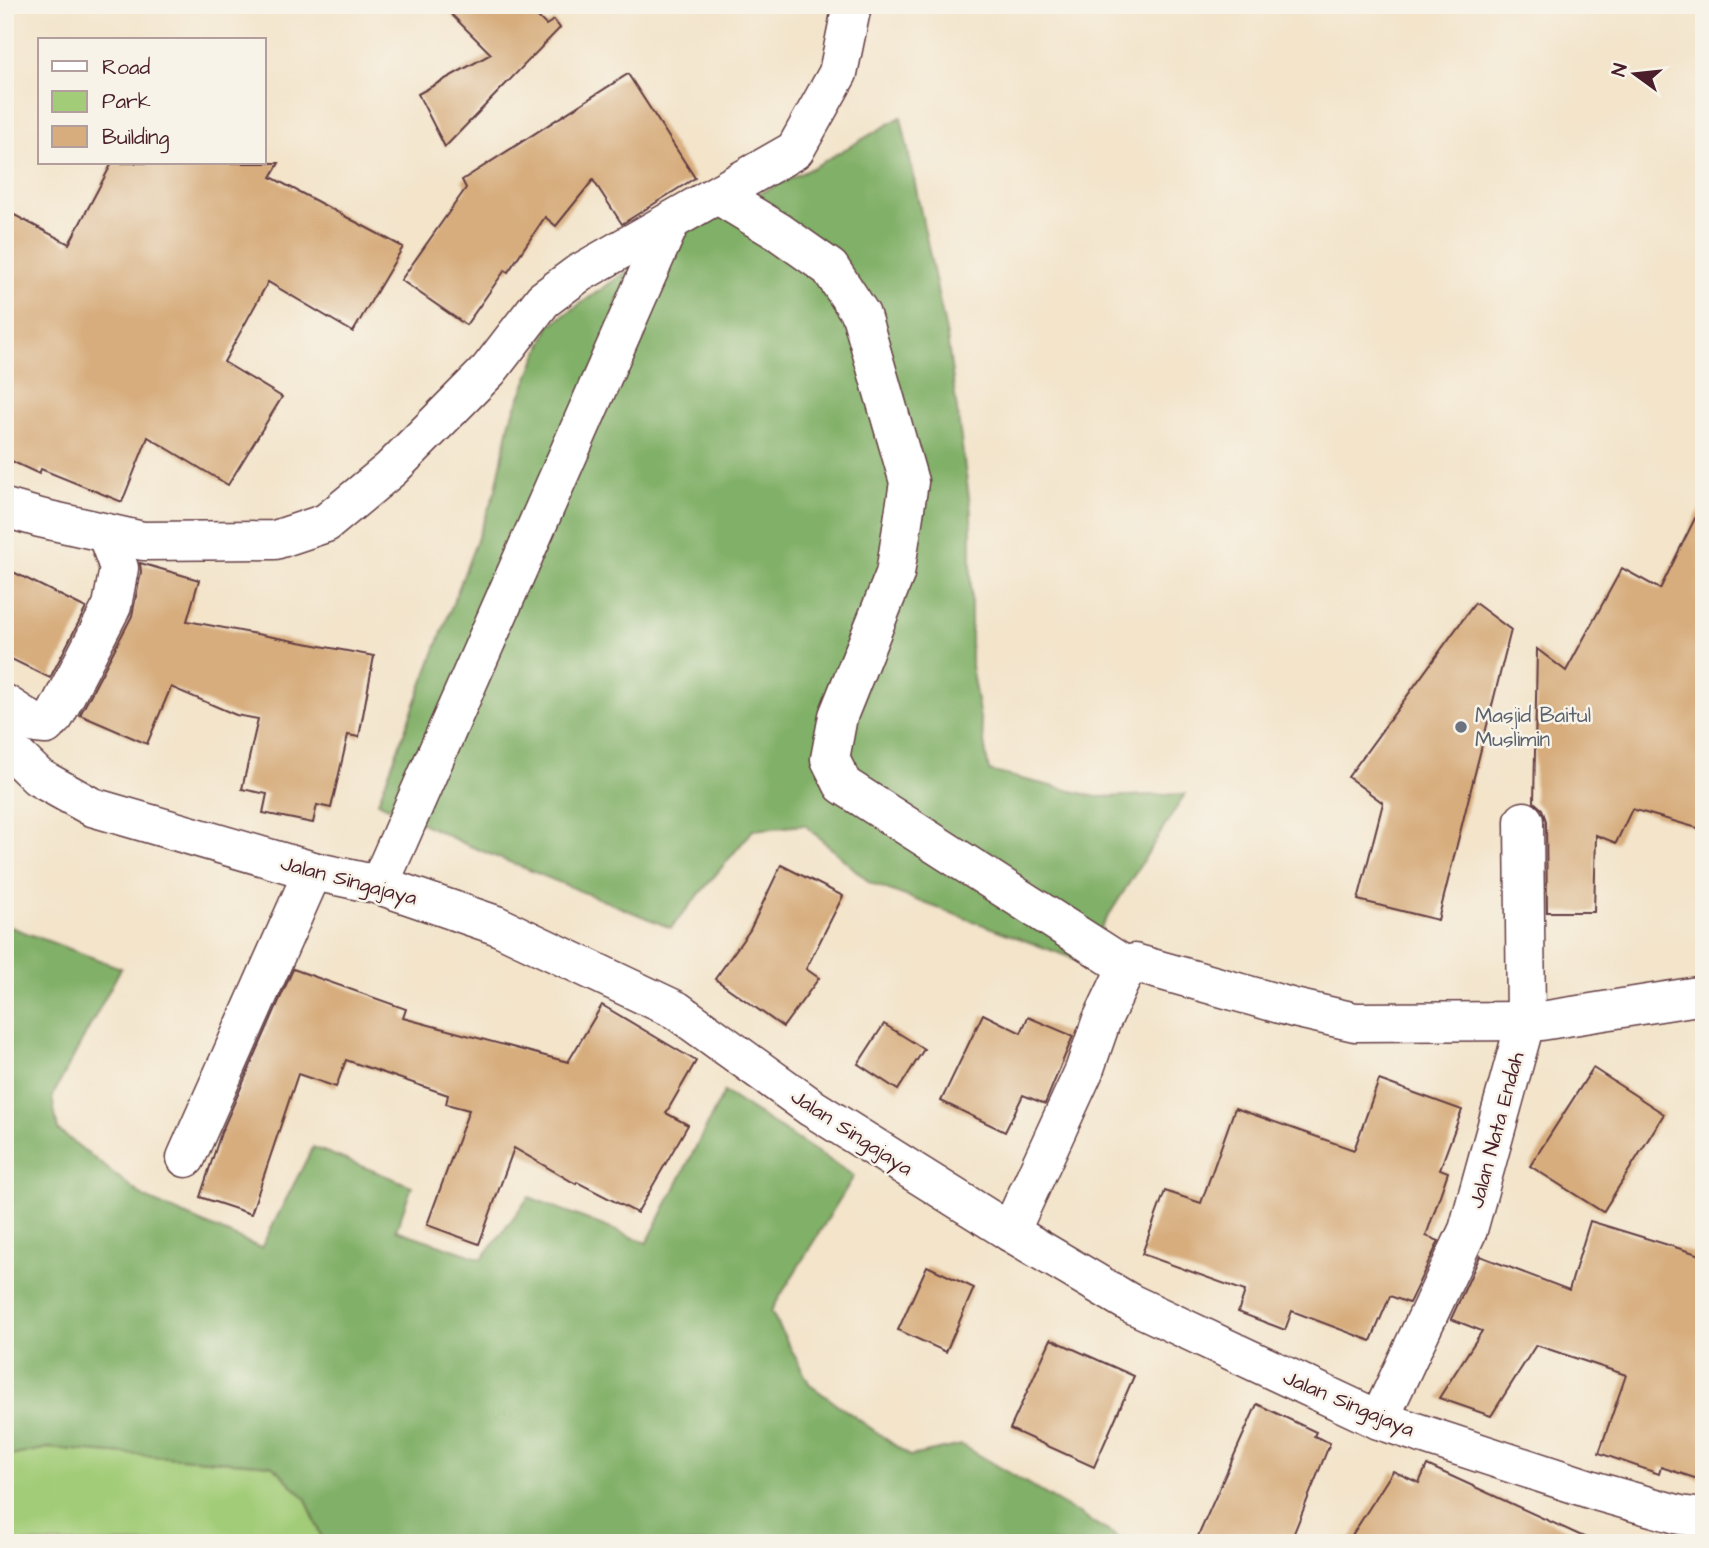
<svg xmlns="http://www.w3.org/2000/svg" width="1709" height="1548" viewBox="0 0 1709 1548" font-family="'Architects Daughter',sans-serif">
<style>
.green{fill:#a2cc77;stroke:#767651;stroke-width:2}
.forest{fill:#81b068;stroke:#66684a;stroke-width:2}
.building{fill:#d7ad7e}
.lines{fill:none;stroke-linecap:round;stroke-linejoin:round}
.minor-casing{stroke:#633d43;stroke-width:41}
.minor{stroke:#fff;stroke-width:38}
.worship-dot{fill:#6b7280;stroke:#f7f3e8;stroke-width:2.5}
.labels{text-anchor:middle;stroke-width:5;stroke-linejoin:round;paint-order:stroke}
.worship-label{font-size:21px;fill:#5b616d;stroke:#f7f3e8;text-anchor:start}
.street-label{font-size:21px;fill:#4a1f2b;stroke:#f7f3e8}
</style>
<rect width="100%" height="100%" fill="#f7f3e8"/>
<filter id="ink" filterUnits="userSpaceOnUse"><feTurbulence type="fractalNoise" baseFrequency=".0143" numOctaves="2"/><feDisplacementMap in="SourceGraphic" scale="14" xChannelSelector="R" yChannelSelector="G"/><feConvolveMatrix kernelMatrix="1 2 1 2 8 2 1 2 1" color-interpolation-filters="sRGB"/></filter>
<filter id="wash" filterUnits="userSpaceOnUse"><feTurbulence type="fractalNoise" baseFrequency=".00686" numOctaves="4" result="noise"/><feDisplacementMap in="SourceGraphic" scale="28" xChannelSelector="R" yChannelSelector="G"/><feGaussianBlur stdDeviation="1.57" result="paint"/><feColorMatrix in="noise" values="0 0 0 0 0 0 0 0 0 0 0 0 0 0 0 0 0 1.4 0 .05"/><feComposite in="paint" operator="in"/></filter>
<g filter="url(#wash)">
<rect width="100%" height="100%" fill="#f3e4ca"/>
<!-- green -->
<path class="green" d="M 48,1448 L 272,1465 L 306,1499 L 324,1543 L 5,1543 L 5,1457 Z"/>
<!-- forest -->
<g class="forest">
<path d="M 901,117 L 947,337 L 971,512 L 971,666 L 989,771 L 1097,797 L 1185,794 L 1080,961 L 870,883 L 805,825 L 753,830 L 671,928 L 465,844 L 378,802 L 496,489 L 510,421 L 550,325 L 695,224 L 812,168 Z"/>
<path d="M 5,925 L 121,968 L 52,1097 L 58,1130 L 145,1198 L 261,1248 L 313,1147 L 412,1186 L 396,1230 L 482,1259 L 529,1197 L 647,1243 L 724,1092 L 854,1176 L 771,1311 L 810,1385 L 910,1456 L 962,1445 L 1128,1543 L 324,1543 L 306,1499 L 272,1465 L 48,1448 L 5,1457 Z"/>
</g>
<g id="blocks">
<!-- building -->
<g class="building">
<path d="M 442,5 L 526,5 L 546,25 L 554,20 L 560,28 L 445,147 L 418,94 L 491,54 Z"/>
<path d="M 628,74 L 695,178 L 622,224 L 593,180 L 556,226 L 545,217 L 508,272 L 505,270 L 466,325 L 401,280 L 466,188 L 462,180 Z"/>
<path d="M 112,163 L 279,163 L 271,177 L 403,247 L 353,332 L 268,282 L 224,362 L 282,397 L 228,485 L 148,437 L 122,502 L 41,469 L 39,474 L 5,458 L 5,210 L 69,244 Z"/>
<path d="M 1704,500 L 1704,830 L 1632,809 L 1616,843 L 1596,835 L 1594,912 L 1547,912 L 1546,821 L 1542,809 L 1534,802 L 1537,649 L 1566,671 L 1622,568 L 1660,589 Z"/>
<path d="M 140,563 L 199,580 L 187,621 L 374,656 L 359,737 L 348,735 L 331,808 L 317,805 L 313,823 L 263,813 L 267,794 L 242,789 L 258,719 L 236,715 L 171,687 L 147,744 L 80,715 L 132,616 L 141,572 Z"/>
<path d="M 5,568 L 86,608 L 50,678 L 5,656 Z"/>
<path d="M 1475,603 L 1511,630 L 1438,920 L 1358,900 L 1383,803 L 1348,777 Z"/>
<path d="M 781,865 L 843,896 L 806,969 L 819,978 L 783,1027 L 715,979 L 750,930 Z"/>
<path d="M 293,969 L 406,1009 L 403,1018 L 568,1062 L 602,1005 L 696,1061 L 666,1113 L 688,1125 L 637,1213 L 577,1182 L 576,1184 L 514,1148 L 479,1244 L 427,1225 L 469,1110 L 446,1104 L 448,1095 L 346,1060 L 336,1087 L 298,1074 L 251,1214 L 200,1197 L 221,1133 Z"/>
<path d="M 983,1014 L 1021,1033 L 1028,1017 L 1073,1036 L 1045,1104 L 1023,1095 L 1005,1132 L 941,1101 Z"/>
<path d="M 884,1024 L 924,1049 L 898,1090 L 858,1064 Z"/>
<path d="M 1593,1068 L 1664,1114 L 1603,1212 L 1530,1166 Z"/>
<path d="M 1379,1080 L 1462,1110 L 1440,1169 L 1448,1172 L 1426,1236 L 1439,1241 L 1409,1303 L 1390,1296 L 1371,1341 L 1292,1311 L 1285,1330 L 1238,1312 L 1245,1291 L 1142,1254 L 1165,1191 L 1201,1203 L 1235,1108 L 1354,1150 Z"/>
<path d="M 1590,1221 L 1704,1256 L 1704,1481 L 1661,1467 L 1659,1474 L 1599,1453 L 1626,1375 L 1536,1345 L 1491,1416 L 1439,1398 L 1482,1331 L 1451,1319 L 1480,1256 L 1569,1290 Z"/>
<path d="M 927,1266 L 974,1288 L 946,1352 L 898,1330 Z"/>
<path d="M 1051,1339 L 1134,1376 L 1094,1467 L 1010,1429 Z"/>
<path d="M 1257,1404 L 1316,1432 L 1314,1436 L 1330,1443 L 1290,1543 L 1195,1543 Z"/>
<path d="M 1427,1465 L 1597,1543 L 1347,1543 L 1393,1471 L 1419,1483 Z"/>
</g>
</g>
</g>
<g filter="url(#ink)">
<use href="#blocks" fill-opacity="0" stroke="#633d43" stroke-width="2"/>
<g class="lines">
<defs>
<g id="minor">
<path d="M 718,195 L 779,232 L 830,268 L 861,315 L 909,482 L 895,574 L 838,716 L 830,759 L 843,785 L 1127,967"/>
<path d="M 5,508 L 40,518 L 143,541 L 275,540 L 326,523 L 391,469 L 489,370 L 543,300 L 578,274 L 795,150 L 838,73 L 852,5"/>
<path d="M 5,704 L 36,724 L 46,725 L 55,716 L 112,606 L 119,568 L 106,533"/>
<path d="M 5,745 L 38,777 L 92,807 L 313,871 L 379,885 L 496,925 L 676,1010 L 812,1108 L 1010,1232 L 1130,1303 L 1379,1420 L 1599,1492 L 1680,1515 L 1704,1518"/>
<path d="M 379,885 L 670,223"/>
<path d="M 186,1158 L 313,871"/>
<path d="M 1010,1232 L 1084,1071 L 1101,1022 L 1127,967 L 1134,963 L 1294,1008 L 1355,1022 L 1541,1021 L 1704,995"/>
<path d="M 1379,1420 L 1468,1230 L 1526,1020 L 1524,821"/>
</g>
</defs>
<!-- minor casing -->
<use href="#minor" class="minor-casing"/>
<!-- minor -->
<use href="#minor" class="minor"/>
</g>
</g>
<!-- markers -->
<circle class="worship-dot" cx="1461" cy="727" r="7"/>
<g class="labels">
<!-- worship labels -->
<g class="worship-label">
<text x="1475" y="722">Masjid Baitul<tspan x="1475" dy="24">Muslimin</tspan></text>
</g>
<!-- street labels -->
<g class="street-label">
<text transform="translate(349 880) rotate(15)" y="7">Jalan Singajaya</text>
<text transform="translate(1496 1130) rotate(-75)" y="7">Jalan Nata Endah</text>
<text transform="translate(852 1132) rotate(33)" y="7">Jalan Singajaya</text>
<text transform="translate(1349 1403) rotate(23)" y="7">Jalan Singajaya</text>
</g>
</g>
<!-- margin -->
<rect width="1709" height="1548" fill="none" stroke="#f7f3e8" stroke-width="28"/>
<!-- legend -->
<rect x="38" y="38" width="228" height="126" fill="#f7f3e8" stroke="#b29e9c" stroke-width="2"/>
<rect x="52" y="61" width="35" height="10" fill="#ffffff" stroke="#b29e9c" stroke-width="2"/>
<text x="102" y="74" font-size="21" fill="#4a1f2b">Road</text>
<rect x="52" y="91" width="35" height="21" fill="#a2cc77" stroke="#b29e9c" stroke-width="2"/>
<text x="102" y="108" font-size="21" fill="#4a1f2b">Park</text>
<rect x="52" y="126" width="35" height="21" fill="#d7ad7e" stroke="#b29e9c" stroke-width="2"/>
<text x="102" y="144" font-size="21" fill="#4a1f2b">Building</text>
<!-- north arrow -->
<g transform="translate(1635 74) rotate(285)" stroke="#f7f3e8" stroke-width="5" paint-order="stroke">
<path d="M0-5L12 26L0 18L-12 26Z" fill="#4a1f2b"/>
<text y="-10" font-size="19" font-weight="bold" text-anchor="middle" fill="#4a1f2b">N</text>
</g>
</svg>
